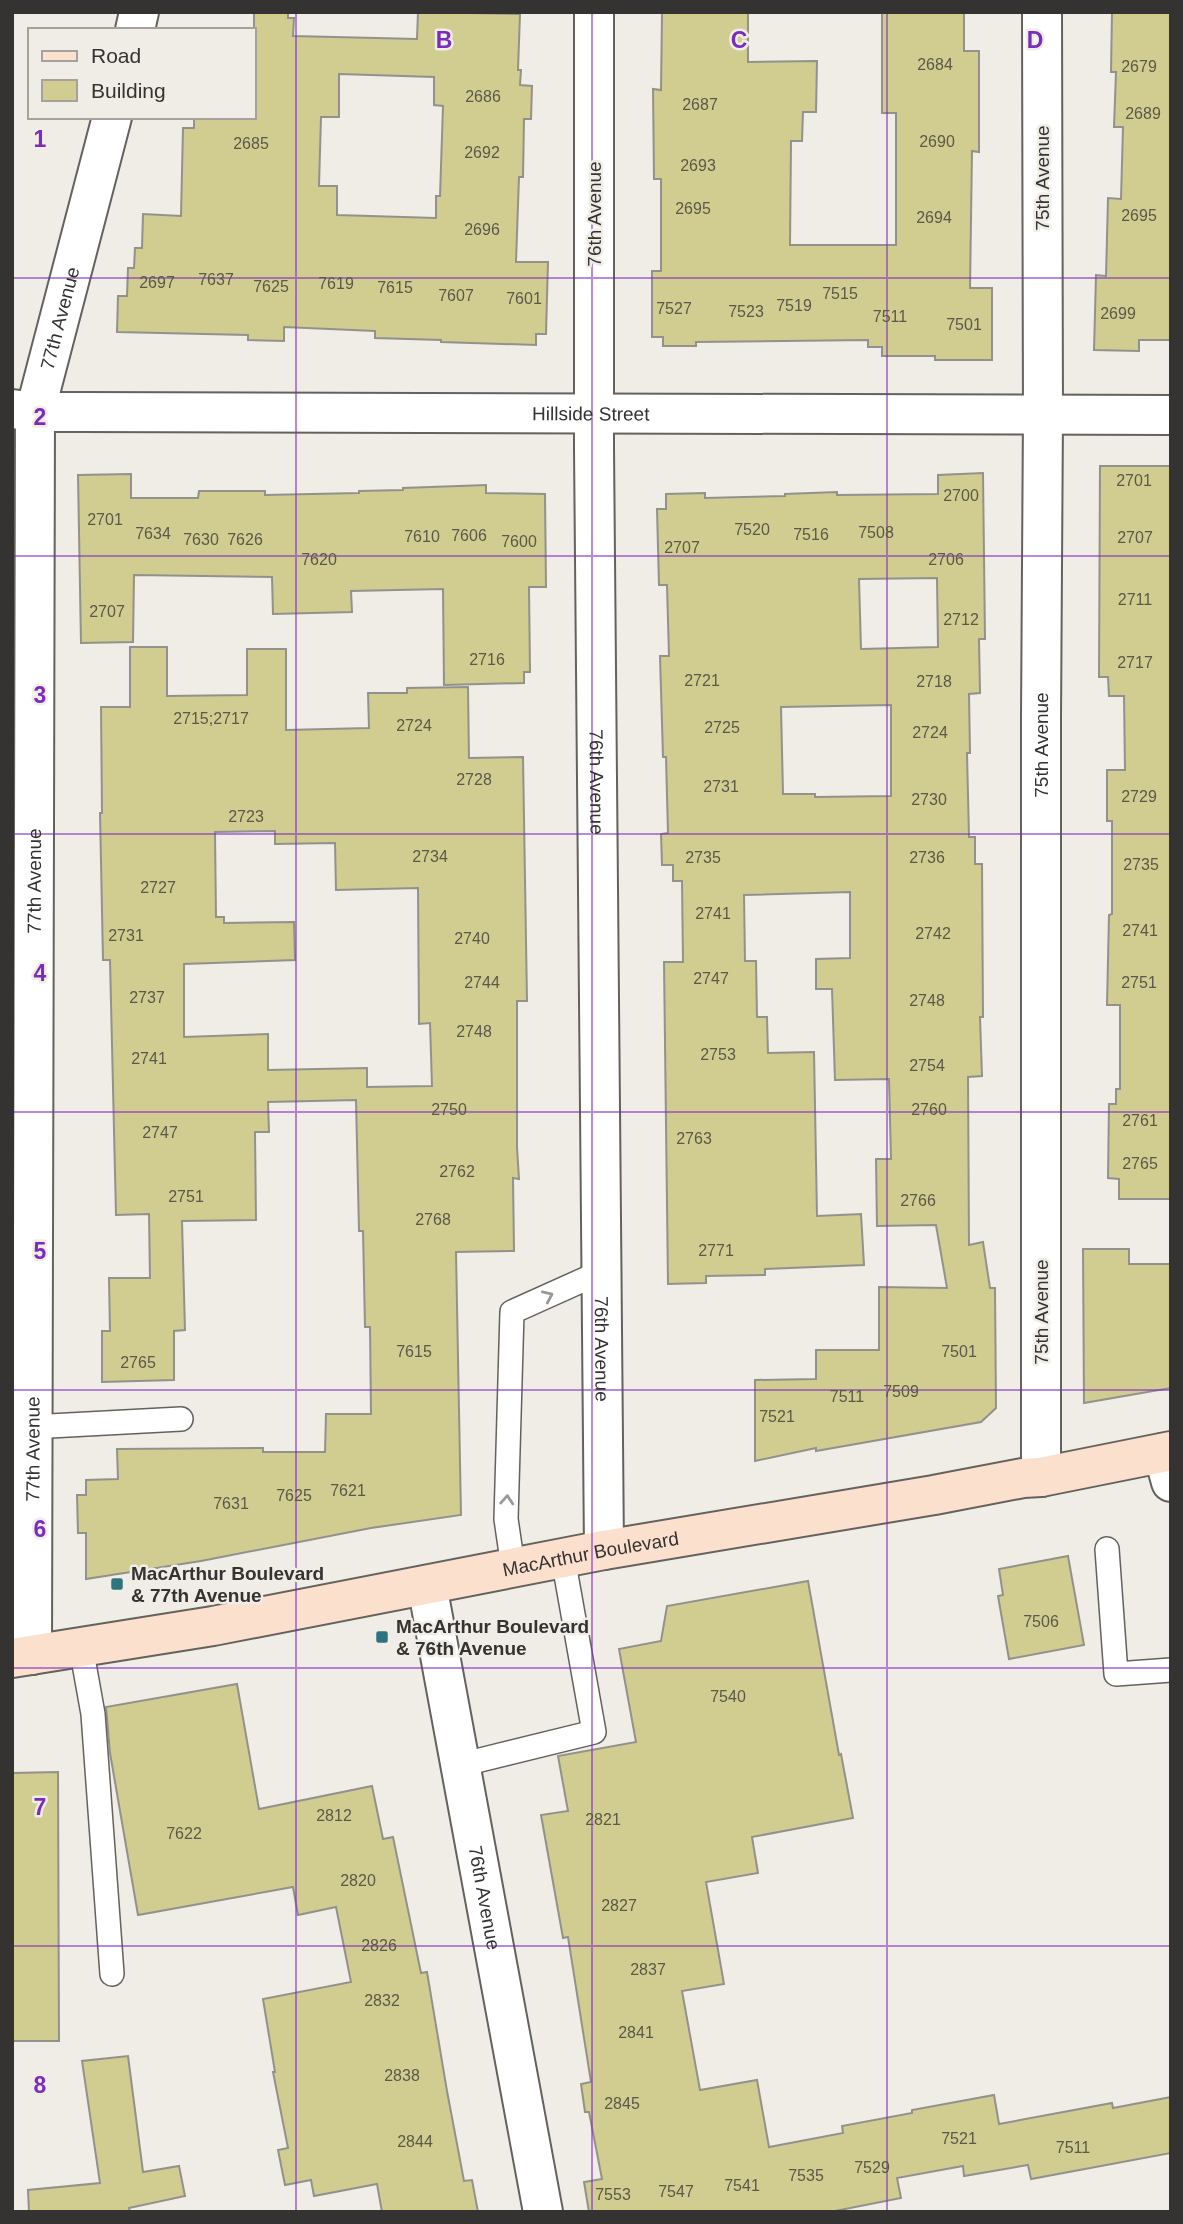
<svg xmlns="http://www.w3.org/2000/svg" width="1183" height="2224" viewBox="0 0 1183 2224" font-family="Arial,sans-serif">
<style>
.building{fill:#d1cc90;stroke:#92928c;stroke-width:2;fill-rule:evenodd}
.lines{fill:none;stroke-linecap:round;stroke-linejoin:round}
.lane-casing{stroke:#65625d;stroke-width:26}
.street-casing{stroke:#65625d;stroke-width:42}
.secondary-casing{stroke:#65625d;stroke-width:42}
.lane{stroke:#fff;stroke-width:23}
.street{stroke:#fff;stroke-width:38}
.secondary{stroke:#fce0ce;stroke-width:38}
.oneway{stroke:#9a9998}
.grid{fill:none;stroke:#7b2cbf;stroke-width:2;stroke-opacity:0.55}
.poi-dot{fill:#2d747f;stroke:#f0ece6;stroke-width:2.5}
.labels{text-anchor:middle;stroke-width:5;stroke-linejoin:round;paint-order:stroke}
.number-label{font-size:16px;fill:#5b5949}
.street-label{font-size:19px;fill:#343331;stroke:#f0ece6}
.poi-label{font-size:19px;font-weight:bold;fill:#343331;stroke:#f0ece6;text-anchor:start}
.grid-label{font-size:23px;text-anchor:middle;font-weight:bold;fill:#7b2cbf;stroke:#f0ece6;stroke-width:5;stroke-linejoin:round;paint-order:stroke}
</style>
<rect width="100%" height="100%" fill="#f0ece6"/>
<!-- building -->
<g class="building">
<path d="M 254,12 L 288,12 L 288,18 L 294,18 L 293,36 L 417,39 L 418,12 L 520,14 L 518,70 L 521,70 L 520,85 L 532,86 L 531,119 L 524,119 L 523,177 L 519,177 L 516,262 L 548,262 L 546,334 L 536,334 L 536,345 L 441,342 L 441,340 L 375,338 L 375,331 L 284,327 L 284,341 L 248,340 L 248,335 L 117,332 L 118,296 L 127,296 L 128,268 L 134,268 L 135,248 L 142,248 L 143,214 L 181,216 L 183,128 L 194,128 L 194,118 L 254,119 ZM 339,74 L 434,77 L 434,105 L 443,106 L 440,196 L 436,196 L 436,218 L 337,215 L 337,186 L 319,186 L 321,117 L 339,117 Z"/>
<path d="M 662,12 L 748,12 L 748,62 L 817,61 L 816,112 L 803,112 L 802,141 L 791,141 L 790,245 L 896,245 L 896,113 L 882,113 L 882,12 L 964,12 L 964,51 L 979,51 L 979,152 L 972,151 L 970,288 L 992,288 L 992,360 L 935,360 L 935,356 L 882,356 L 882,347 L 868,347 L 868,340 L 696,342 L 696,346 L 663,346 L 663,337 L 652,337 L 652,271 L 661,271 L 661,179 L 654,179 L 653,89 L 661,90 Z"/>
<path d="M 1112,12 L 1171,12 L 1171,340 L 1139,340 L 1139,351 L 1094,350 L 1096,275 L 1106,276 L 1108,198 L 1121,199 L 1123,127 L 1114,127 L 1116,72 L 1111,72 Z"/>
<path d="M 1100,466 L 1171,466 L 1171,1199 L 1119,1199 L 1119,1179 L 1108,1178 L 1109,1104 L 1116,1104 L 1116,1089 L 1120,1089 L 1120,1005 L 1107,1005 L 1109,915 L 1112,914 L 1112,821 L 1107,821 L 1107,770 L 1125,770 L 1124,696 L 1109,696 L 1108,677 L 1099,677 Z"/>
<path d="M 983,473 L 985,639 L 979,639 L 980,693 L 969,694 L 970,753 L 967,753 L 969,837 L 975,837 L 975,864 L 982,864 L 983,1017 L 980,1017 L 982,1076 L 968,1077 L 969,1245 L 983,1242 L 990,1288 L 995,1288 L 996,1408 L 981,1422 L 816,1451 L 816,1448 L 755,1461 L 755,1380 L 816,1379 L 816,1350 L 879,1350 L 879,1287 L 947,1288 L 936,1225 L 877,1226 L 876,1159 L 891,1159 L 889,1079 L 835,1080 L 832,989 L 816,989 L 816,959 L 850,958 L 850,892 L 744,895 L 745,961 L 756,961 L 757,1017 L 767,1017 L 768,1053 L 814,1052 L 817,1216 L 861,1214 L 864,1265 L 765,1269 L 765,1275 L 706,1276 L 706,1283 L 668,1284 L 664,962 L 683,962 L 682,881 L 673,881 L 673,865 L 662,865 L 661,834 L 668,833 L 666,757 L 663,757 L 660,656 L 669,656 L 667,585 L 659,585 L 657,509 L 666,509 L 666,494 L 705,493 L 705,498 L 785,496 L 785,494 L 837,492 L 837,495 L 938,494 L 938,475 ZM 937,578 L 938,647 L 861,649 L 859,579 ZM 891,705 L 891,796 L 815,797 L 815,794 L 783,794 L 781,707 Z"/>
<path d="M 131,474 L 131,498 L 198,498 L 199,491 L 265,491 L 265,495 L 359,493 L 359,491 L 403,490 L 403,488 L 486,485 L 486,493 L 545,494 L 546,587 L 529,587 L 530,672 L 524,672 L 524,683 L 444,685 L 443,589 L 351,591 L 352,612 L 273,614 L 272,577 L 134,575 L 133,642 L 81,643 L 78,475 Z"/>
<path d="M 130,647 L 167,647 L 167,696 L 247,695 L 247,649 L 286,649 L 286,730 L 369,728 L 368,693 L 407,693 L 407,688 L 468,687 L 469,758 L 523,757 L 527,1001 L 517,1001 L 517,1147 L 519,1179 L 513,1178 L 514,1251 L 456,1252 L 461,1515 L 371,1528 L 201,1561 L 86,1579 L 86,1533 L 78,1533 L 77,1495 L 86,1495 L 86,1480 L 118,1479 L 117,1449 L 263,1448 L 263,1452 L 325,1452 L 326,1414 L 371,1414 L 370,1327 L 365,1327 L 363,1231 L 359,1231 L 356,1100 L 268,1102 L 269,1132 L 255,1132 L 256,1220 L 182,1221 L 185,1330 L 174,1331 L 174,1380 L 102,1382 L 102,1331 L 110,1331 L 109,1278 L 150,1278 L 149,1214 L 116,1215 L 110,960 L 103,960 L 100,813 L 102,813 L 101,707 L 130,707 ZM 275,831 L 275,844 L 335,843 L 336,890 L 418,888 L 419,1024 L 430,1023 L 432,1086 L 367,1087 L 367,1068 L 268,1070 L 268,1034 L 184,1037 L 184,964 L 295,960 L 294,922 L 224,923 L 224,917 L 216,917 L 215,832 Z"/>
<path d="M 1083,1249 L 1129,1249 L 1129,1264 L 1171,1264 L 1171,1388 L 1084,1403 Z"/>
<path d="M 1068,1556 L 1084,1645 L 1009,1659 L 998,1596 L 1003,1595 L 999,1569 Z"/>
<path d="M 808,1581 L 839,1755 L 841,1754 L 853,1818 L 752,1837 L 758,1873 L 706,1882 L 724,1984 L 682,1991 L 700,2090 L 757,2080 L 769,2147 L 843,2133 L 842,2126 L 912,2113 L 912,2110 L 994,2095 L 999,2124 L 1112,2103 L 1113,2108 L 1171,2097 L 1171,2153 L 1031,2179 L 1028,2165 L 964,2176 L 963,2166 L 897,2178 L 901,2198 L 830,2212 L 589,2212 L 584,2182 L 602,2179 L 589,2112 L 585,2112 L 581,2084 L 591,2082 L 568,1937 L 563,1938 L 541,1815 L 568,1811 L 558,1756 L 636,1742 L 619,1649 L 661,1641 L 667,1606 Z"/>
<path d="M 237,1684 L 259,1809 L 372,1786 L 383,1839 L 393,1837 L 421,1973 L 427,1972 L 447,2091 L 464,2181 L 472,2180 L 478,2212 L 382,2212 L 377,2184 L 314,2196 L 311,2180 L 285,2185 L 278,2150 L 288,2148 L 273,2072 L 275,2072 L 263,1999 L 351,1982 L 336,1907 L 298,1915 L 293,1887 L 138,1915 L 110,1753 L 106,1707 Z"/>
<path d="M 58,1772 L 59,2041 L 12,2041 L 12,1773 Z"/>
<path d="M 128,2056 L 143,2172 L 179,2166 L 185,2196 L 129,2208 L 130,2212 L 29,2212 L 28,2190 L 100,2183 L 82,2061 Z"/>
</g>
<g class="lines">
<defs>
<g id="lane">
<path d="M 12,1428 L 181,1419"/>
<path d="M 1107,1549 L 1116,1674 L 1171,1670"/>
<path d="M 513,1567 L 506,1519 L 512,1312 L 601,1272"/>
<path d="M 81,1647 L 93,1714 L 112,1974"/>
<path d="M 460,1765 L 594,1732 L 563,1558"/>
</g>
<g id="street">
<path id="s1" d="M 594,12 L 594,448 L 604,1550"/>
<path d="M 135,30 L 139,12"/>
<path id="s2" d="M 12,409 L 35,412 L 81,412 L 1171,415"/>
<path d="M 1163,1453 L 1171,1482"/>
<path id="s3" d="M 1041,1477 L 1041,718 L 1043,415 L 1042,12"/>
<path id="s4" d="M 427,1585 L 543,2212"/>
<path id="s5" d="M 32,1655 L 35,412 L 112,117"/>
</g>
<g id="secondary">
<path id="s6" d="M 12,1658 L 213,1626 L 604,1550 L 934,1495 L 1023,1478 L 1041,1477 L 1171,1451"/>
</g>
</defs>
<!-- lane casing -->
<use href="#lane" class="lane-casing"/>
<!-- street casing -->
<use href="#street" class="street-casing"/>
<!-- secondary casing -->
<use href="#secondary" class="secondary-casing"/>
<!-- lane -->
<use href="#lane" class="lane"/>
<!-- street -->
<use href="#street" class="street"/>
<!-- secondary -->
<use href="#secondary" class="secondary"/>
</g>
<!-- one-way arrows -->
<defs><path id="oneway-chevron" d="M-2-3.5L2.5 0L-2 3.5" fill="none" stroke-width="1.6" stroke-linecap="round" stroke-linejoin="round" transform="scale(1.75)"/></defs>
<g class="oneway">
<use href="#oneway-chevron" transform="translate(548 1296) rotate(-24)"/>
<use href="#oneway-chevron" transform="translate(507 1500) rotate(-86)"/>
</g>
<!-- grid -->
<path class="grid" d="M 296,12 L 296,2212M 592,12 L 592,2212M 887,12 L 887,2212M 12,278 L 1171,278M 12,556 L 1171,556M 12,834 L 1171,834M 12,1112 L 1171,1112M 12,1390 L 1171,1390M 12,1668 L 1171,1668M 12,1946 L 1171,1946"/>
<!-- markers -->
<g class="poi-dot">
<rect x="110" y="1577" width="14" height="14" rx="3.5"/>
<rect x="375" y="1630" width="14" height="14" rx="3.5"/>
</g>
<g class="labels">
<!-- number labels -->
<g class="number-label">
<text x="935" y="70">2684</text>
<text x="1139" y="72">2679</text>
<text x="483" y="102">2686</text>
<text x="700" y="110">2687</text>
<text x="1143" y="119">2689</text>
<text x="937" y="147">2690</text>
<text x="251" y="149">2685</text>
<text x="482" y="158">2692</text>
<text x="698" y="171">2693</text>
<text x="693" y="214">2695</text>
<text x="1139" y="221">2695</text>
<text x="934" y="223">2694</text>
<text x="482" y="235">2696</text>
<text x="216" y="285">7637</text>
<text x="157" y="288">2697</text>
<text x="336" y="289">7619</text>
<text x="271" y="292">7625</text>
<text x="395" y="293">7615</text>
<text x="840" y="299">7515</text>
<text x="456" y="301">7607</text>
<text x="524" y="304">7601</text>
<text x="794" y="311">7519</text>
<text x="674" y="314">7527</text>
<text x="746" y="317">7523</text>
<text x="1118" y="319">2699</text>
<text x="890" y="322">7511</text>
<text x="964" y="330">7501</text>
<text x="1134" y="486">2701</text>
<text x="961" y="501">2700</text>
<text x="105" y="525">2701</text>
<text x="752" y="535">7520</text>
<text x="876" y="538">7508</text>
<text x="153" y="539">7634</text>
<text x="811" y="540">7516</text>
<text x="469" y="541">7606</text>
<text x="422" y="542">7610</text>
<text x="1135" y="543">2707</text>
<text x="201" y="545">7630</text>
<text x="245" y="545">7626</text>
<text x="519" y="547">7600</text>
<text x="682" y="553">2707</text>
<text x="319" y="565">7620</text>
<text x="946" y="565">2706</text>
<text x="1135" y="605">2711</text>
<text x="107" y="617">2707</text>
<text x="961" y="625">2712</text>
<text x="487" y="665">2716</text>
<text x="1135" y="668">2717</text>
<text x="702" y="686">2721</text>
<text x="934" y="687">2718</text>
<text x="211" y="724">2715;2717</text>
<text x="414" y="731">2724</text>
<text x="722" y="733">2725</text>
<text x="930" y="738">2724</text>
<text x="474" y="785">2728</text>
<text x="721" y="792">2731</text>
<text x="1139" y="802">2729</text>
<text x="929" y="805">2730</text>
<text x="246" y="822">2723</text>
<text x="430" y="862">2734</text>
<text x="703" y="863">2735</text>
<text x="927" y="863">2736</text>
<text x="1141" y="870">2735</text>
<text x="158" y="893">2727</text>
<text x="713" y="919">2741</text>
<text x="1140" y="936">2741</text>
<text x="933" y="939">2742</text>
<text x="126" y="941">2731</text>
<text x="472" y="944">2740</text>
<text x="711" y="984">2747</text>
<text x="482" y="988">2744</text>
<text x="1139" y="988">2751</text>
<text x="147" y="1003">2737</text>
<text x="927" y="1006">2748</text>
<text x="474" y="1037">2748</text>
<text x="718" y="1060">2753</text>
<text x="149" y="1064">2741</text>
<text x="927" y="1071">2754</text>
<text x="449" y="1115">2750</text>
<text x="929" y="1115">2760</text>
<text x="1140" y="1126">2761</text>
<text x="160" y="1138">2747</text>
<text x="694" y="1144">2763</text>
<text x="1140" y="1169">2765</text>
<text x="457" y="1177">2762</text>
<text x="186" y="1202">2751</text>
<text x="918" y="1206">2766</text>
<text x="433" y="1225">2768</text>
<text x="716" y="1256">2771</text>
<text x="414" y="1357">7615</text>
<text x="959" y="1357">7501</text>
<text x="138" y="1368">2765</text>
<text x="901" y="1397">7509</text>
<text x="847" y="1402">7511</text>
<text x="777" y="1422">7521</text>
<text x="348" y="1496">7621</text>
<text x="294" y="1501">7625</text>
<text x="231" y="1509">7631</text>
<text x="1041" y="1627">7506</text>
<text x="728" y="1702">7540</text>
<text x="334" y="1821">2812</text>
<text x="603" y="1825">2821</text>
<text x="184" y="1839">7622</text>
<text x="358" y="1886">2820</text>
<text x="619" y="1911">2827</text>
<text x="379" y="1951">2826</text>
<text x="648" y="1975">2837</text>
<text x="382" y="2006">2832</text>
<text x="636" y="2038">2841</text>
<text x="402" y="2081">2838</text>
<text x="622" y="2109">2845</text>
<text x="959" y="2144">7521</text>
<text x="415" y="2147">2844</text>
<text x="1073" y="2153">7511</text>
<text x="872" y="2173">7529</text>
<text x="806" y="2181">7535</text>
<text x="742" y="2191">7541</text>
<text x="676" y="2197">7547</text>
<text x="613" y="2200">7553</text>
</g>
<!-- street labels -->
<g class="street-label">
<text transform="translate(1042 178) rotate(-90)" y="7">75th Avenue</text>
<text transform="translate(594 214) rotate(-90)" y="7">76th Avenue</text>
<text dy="7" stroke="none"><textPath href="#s5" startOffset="1340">77th Avenue</textPath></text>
<text dy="7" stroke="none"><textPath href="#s2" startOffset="579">Hillside Street</textPath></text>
<text dy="7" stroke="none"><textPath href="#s3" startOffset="732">75th Avenue</textPath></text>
<text dy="7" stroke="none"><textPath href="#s1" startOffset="770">76th Avenue</textPath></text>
<text dy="7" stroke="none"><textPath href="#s5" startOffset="774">77th Avenue</textPath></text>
<text transform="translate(1041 1312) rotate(-90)" y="7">75th Avenue</text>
<text dy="7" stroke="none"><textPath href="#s1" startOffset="1337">76th Avenue</textPath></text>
<text dy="7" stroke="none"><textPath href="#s5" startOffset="206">77th Avenue</textPath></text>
<text dy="7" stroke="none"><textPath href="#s6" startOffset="588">MacArthur Boulevard</textPath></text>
<text dy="7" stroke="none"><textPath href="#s4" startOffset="318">76th Avenue</textPath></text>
</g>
<!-- poi labels -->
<g class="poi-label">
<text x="131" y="1580">MacArthur Boulevard<tspan x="131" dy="22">&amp; 77th Avenue</tspan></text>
<text x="396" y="1633">MacArthur Boulevard<tspan x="396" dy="22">&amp; 76th Avenue</tspan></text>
</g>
</g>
<g class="grid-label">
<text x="444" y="48">B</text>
<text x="739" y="48">C</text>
<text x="1035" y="48">D</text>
<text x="40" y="147">1</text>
<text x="40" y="425">2</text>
<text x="40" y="703">3</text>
<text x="40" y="981">4</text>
<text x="40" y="1259">5</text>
<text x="40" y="1537">6</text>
<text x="40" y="1815">7</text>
<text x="40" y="2093">8</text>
</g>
<!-- border -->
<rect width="1183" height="2224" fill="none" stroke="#343331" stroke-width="28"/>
<!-- legend -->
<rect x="28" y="28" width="228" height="91" fill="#f0ece6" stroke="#a5a29e" stroke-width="2"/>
<rect x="42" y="51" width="35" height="10" fill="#fce0ce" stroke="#a5a29e" stroke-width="2"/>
<text x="91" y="63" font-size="21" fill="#343331">Road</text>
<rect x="42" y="80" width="35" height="21" fill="#d1cc90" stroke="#a5a29e" stroke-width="2"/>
<text x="91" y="98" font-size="21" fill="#343331">Building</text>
</svg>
